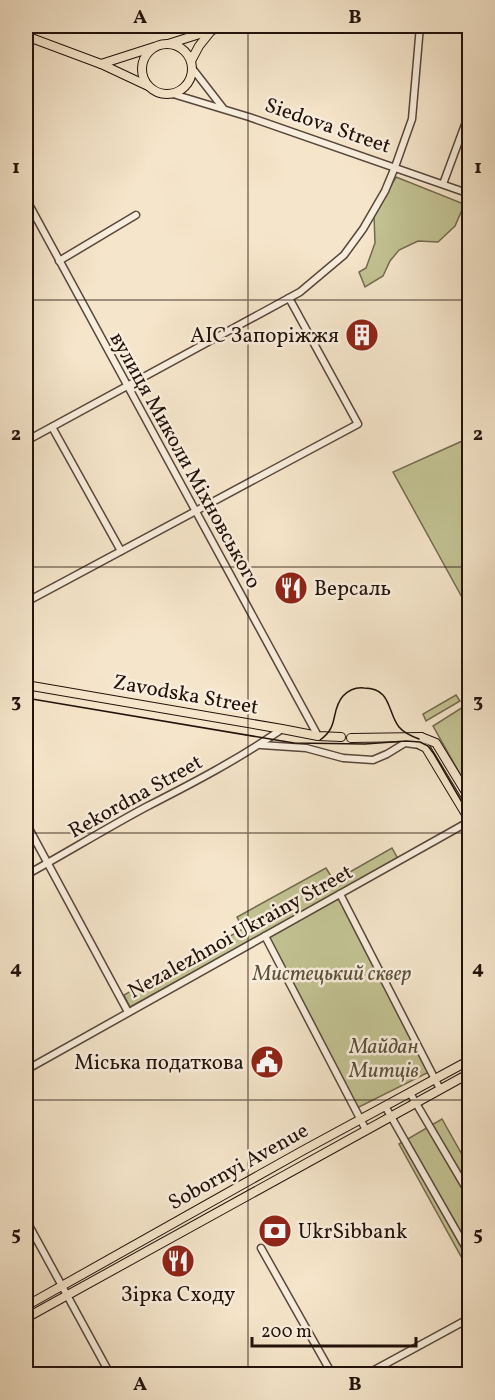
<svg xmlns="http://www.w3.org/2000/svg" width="495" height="1400" viewBox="0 0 495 1400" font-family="Vollkorn,serif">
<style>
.green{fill:#c2c292;stroke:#726a4e;stroke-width:1.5}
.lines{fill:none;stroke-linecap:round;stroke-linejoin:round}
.minor-casing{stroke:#57473b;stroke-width:9}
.major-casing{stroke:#22120b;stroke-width:10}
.minor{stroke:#f8eedd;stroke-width:6}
.major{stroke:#f5e5ca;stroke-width:8}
.tram{stroke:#22120b;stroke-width:1.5}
.grid{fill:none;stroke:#22120b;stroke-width:1.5;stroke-opacity:0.55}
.labels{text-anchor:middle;stroke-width:5;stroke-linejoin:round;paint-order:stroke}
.street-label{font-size:21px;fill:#22120b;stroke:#f8eedd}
.poi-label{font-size:21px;fill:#22120b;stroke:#f8eedd;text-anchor:end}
.park-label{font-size:21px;font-style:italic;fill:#5a503a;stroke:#f8eedd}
.neatline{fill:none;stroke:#22120b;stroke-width:2}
.grid-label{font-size:20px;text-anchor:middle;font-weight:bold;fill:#22120b}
</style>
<rect width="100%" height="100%" fill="#f5e5ca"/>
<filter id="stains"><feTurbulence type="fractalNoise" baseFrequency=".00333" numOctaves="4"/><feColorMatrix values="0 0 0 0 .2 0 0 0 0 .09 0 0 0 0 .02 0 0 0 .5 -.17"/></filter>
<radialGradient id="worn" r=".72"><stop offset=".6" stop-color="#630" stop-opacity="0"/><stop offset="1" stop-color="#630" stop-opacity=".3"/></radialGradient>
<!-- green -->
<g class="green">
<path d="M 396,177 L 469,206 L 462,210 L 455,226 L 438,242 L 418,241 L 399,250 L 390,261 L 383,276 L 365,287 L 359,272 L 366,268 L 375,243 L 374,215 Z"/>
<path d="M 469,438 L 469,610 L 393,472 Z"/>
<path d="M 456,695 L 460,701 L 426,721 L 423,714 Z"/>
<path d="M 463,707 L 469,707 L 469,790 L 433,726 Z"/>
<path d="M 392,848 L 398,859 L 130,1007 L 124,995 L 243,929 L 237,917 L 326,868 L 334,881 Z"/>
<path d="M 340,894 L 431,1071 L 355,1109 L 265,936 Z"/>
<path d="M 442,1119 L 469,1167 L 469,1271 L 399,1144 Z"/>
</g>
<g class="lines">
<defs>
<g id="minor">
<path d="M 192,68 L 223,108"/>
<path d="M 173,94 L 249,117 L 470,194"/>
<path d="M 443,184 L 470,111"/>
<path d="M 26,199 L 318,736"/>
<path d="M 59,261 L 136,215"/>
<path d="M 52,427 L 121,551"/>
<path d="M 26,441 L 300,292 L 344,255 L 363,229 L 385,191 L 395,167 L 412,119 L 420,26"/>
<path d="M 26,602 L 358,424 L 289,298"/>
<path d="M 261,745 L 306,748 L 343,758 L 373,760 L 387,754 L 405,743 L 420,745"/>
<path d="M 26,823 L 128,1012"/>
<path d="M 26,875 C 66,853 105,829 146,807 C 193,783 239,759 282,729"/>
<path d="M 340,894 L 440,1089"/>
<path d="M 265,936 L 366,1130"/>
<path d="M 26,1070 L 470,821"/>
<path d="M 410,1093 L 470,1195"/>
<path d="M 385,1106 L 470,1255"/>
<path d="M 26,1220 L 110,1374"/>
<path d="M 261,1248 L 332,1374"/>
<path d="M 367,1374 L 470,1318"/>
</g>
<g id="major">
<path d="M 26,36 L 101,64 L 148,86"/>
<path d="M 168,44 L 225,26"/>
<circle cx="167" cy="69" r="25"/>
<path d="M 191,61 L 199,46 L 211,31"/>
<path d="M 101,64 L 154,47"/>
<path d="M 26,685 L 282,729 L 318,736 L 341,737"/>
<path d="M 421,737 L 420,745 L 426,748 L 470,821"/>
<path d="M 351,738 L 421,737 L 436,743 L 470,799"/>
<path d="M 26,1306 L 302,1151 L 470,1060"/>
<path d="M 26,1318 L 470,1073"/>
</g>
</defs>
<!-- minor casing -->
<use href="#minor" class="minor-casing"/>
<!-- major casing -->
<use href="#major" class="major-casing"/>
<!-- minor -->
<use href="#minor" class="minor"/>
<!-- major -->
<use href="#major" class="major"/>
<!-- tram -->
<g class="tram">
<path d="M 26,698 L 294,743 L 365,744 L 406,741 L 420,742 L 428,746 L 434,754 L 470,816"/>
<path d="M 320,740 C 340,726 330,711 343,696 C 349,690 356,687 364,688 C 392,688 387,712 399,727 C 404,733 411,736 419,739"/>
</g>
</g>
<!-- grid -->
<path class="grid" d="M 248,26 L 248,1374M 26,300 L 470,300M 26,567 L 470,567M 26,833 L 470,833M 26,1100 L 470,1100"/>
<!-- icons -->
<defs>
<symbol id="building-disc" viewBox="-11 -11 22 22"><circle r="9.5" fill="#8f2418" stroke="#f8eedd"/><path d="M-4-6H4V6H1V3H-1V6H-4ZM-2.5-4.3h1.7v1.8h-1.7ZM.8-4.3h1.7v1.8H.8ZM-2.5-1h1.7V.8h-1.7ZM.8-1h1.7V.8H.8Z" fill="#fff"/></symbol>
<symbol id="restaurant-disc" viewBox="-11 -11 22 22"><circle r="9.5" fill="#8f2418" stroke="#f8eedd"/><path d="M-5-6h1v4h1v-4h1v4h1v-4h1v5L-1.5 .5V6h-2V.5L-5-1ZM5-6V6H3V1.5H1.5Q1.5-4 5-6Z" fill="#fff"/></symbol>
<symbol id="civic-disc" viewBox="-11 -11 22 22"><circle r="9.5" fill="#8f2418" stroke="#f8eedd"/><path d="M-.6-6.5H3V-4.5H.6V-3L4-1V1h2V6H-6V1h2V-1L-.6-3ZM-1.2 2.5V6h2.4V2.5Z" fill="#fff"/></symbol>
<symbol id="bank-disc" viewBox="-11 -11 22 22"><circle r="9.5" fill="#8f2418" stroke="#f8eedd"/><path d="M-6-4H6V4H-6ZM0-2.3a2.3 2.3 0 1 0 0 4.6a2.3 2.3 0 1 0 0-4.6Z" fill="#fff"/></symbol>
</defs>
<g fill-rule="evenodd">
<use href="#building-disc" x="343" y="316" width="38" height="38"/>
<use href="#restaurant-disc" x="272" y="569" width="38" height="38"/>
<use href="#civic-disc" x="248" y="1043" width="38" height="38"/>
<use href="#bank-disc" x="256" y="1212" width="38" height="38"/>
<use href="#restaurant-disc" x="159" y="1242" width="38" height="38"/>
</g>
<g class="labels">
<!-- street labels -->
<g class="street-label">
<text transform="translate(328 125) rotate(19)" y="7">Siedova Street</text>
<text transform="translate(186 460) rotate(61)" y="7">вулиця Миколи Міхновського</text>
<text transform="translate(186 694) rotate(10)" y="7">Zavodska Street</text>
<text transform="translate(135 796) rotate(-29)" y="7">Rekordna Street</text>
<text transform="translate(240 931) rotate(-29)" y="7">Nezalezhnoi Ukrainy Street</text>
<text transform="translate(238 1166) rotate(-29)" y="7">Sobornyi Avenue</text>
</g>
<!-- poi labels -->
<g class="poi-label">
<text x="339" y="342">АІС Запоріжжя</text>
<text x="314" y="595" text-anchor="start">Версаль</text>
<text x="244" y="1069">Міська податкова</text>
<text x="298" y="1238" text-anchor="start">UkrSibbank</text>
<text x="178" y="1301" text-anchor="middle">Зірка Сходу</text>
</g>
<!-- park labels -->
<g class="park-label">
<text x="332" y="980">Мистецький сквер</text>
<text x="384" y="1053">Майдан<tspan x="384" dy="24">Митців</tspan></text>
</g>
</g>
<!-- margin -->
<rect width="495" height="1400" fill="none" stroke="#f5e5ca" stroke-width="66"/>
<!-- scale -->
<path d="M252 1337v9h164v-9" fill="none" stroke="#22120b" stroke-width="3"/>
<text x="261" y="1337" font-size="18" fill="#22120b" stroke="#f8eedd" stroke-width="4.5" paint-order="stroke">200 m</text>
<rect x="33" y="33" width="429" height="1334" class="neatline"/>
<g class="grid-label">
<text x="140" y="23">A</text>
<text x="355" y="23">B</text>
<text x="16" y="173">1</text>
<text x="478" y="173">1</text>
<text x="16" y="440">2</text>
<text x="478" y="440">2</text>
<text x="16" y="707">3</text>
<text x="478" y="707">3</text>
<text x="16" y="974">4</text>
<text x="478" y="974">4</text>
<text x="16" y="1240">5</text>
<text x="478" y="1240">5</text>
<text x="140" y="1390">A</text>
<text x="355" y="1390">B</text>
</g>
<rect width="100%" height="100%" filter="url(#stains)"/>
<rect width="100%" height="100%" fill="url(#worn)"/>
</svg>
